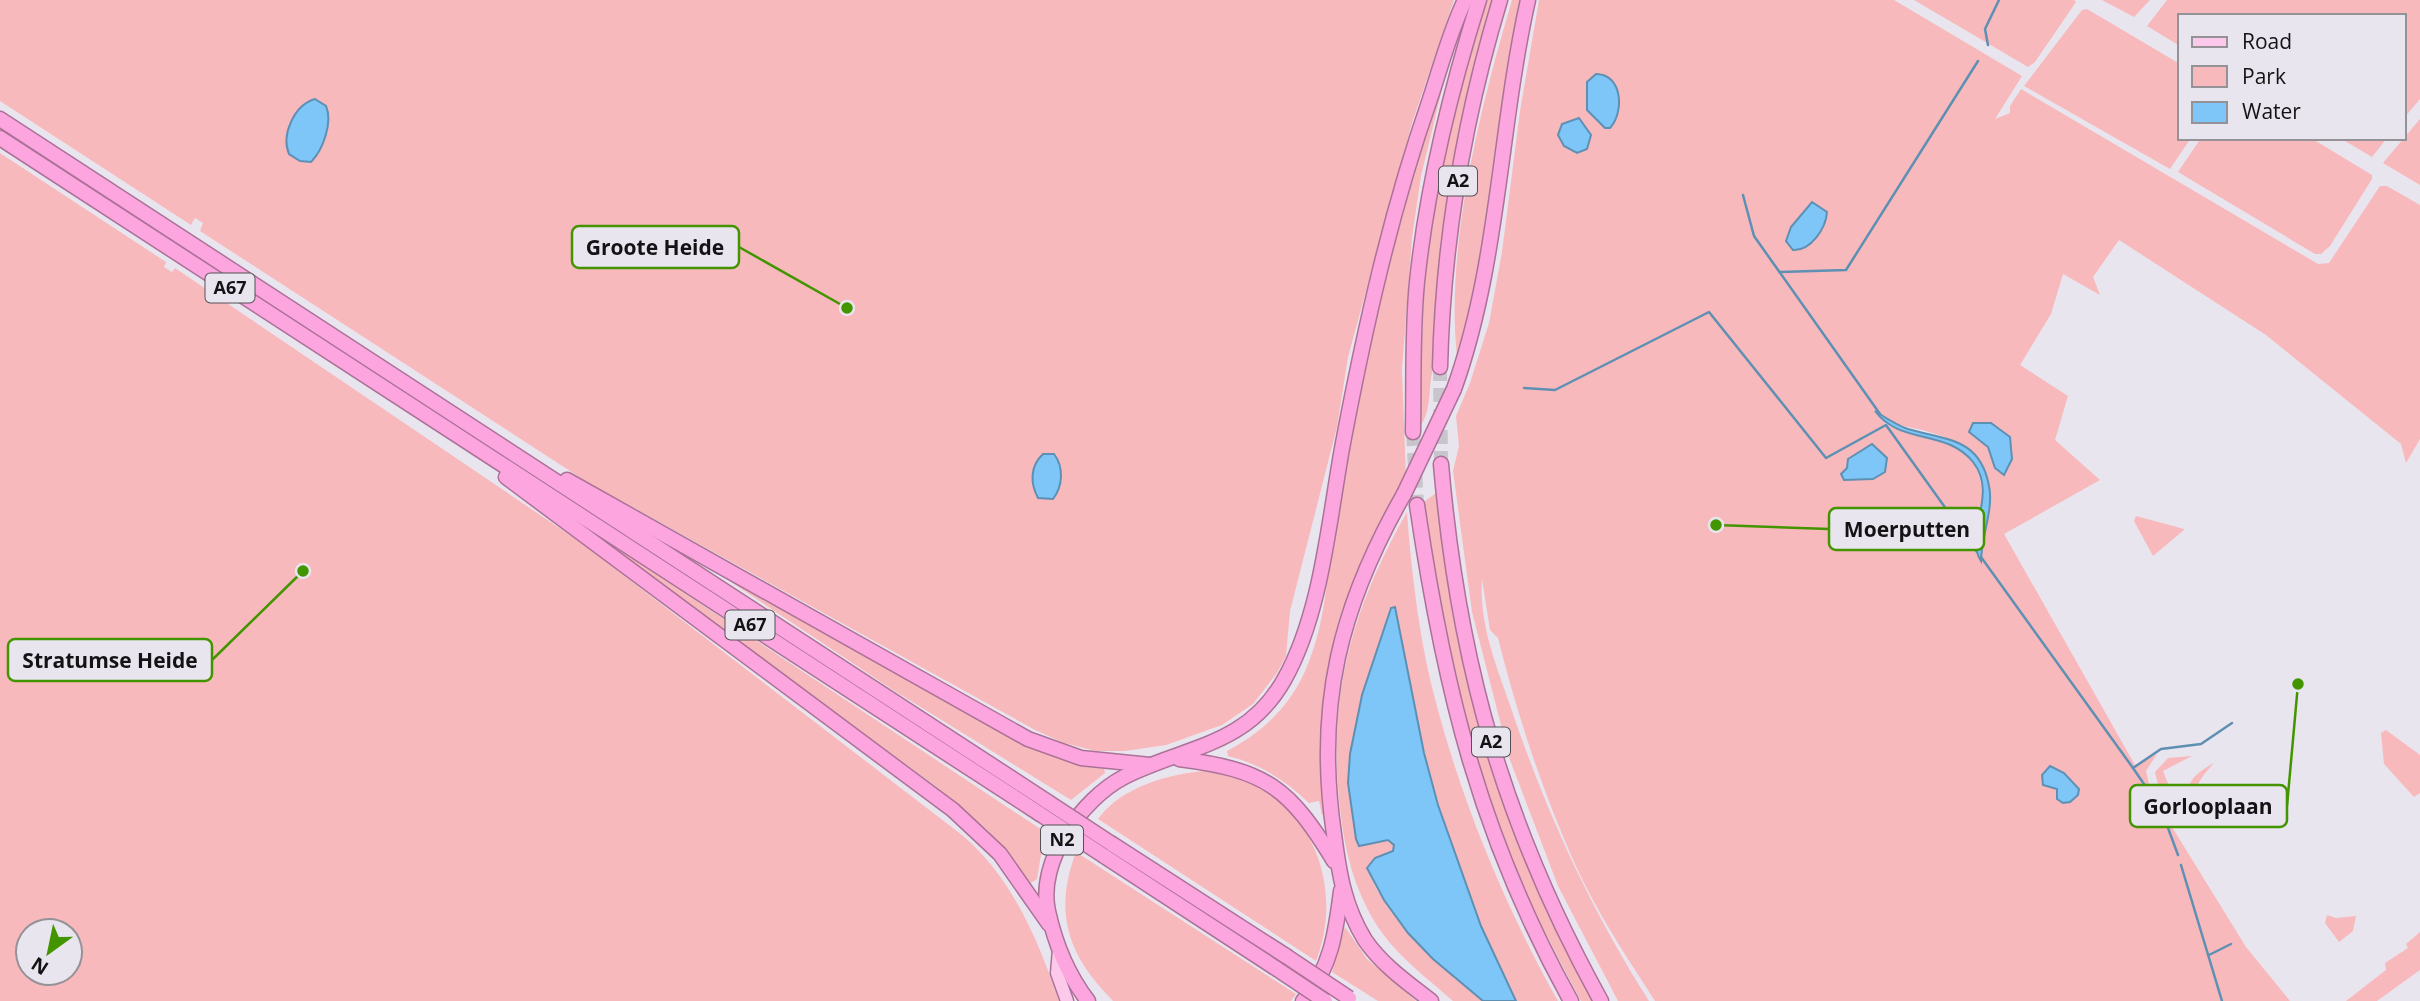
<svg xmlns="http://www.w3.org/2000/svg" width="2420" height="1001" viewBox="0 0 2420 1001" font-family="'Open Sans',sans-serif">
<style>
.green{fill:#f8b9bd;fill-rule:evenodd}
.water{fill:#7dc6f7;stroke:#5e90b3;stroke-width:2}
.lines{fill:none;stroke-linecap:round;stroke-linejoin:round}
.stream{stroke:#5e90b3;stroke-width:2.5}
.highway-tunnel{stroke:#c9c5cd;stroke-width:14;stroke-dasharray:14 7;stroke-linecap:butt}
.primary-casing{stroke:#ab7298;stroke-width:15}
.highway-casing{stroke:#ab7298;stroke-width:17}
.primary{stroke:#fdc9eb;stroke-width:12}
.highway{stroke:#fca5de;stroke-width:14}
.highway-bridge-casing{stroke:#ab7298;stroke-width:17;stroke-linecap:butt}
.highway-bridge{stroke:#fca5de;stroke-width:14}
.labels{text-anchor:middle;stroke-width:5;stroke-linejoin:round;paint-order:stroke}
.shield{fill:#e9e5ee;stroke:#545156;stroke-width:2}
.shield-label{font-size:18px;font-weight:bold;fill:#141215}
.leader{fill:none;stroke:#439500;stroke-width:2.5}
.callout-dot{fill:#439500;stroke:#e9e5ee;stroke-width:2.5}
.callout{fill:#e9e5ee;stroke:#439500;stroke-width:2.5}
.callout-label{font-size:21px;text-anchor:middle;font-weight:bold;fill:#141215}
</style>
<rect width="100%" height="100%" fill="#e9e5ee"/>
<!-- green -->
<g class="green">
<path d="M 0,0 L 1454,0 L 1412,123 L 1348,357 L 1337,427 L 1290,611 L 1286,656 L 1277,673 L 1253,704 L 1222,725 L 1166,745 L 1125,751 L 1096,751 L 1064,743 L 1035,730 L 587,482 L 200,231 L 203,223 L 195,218 L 191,225 L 0,101 Z"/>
<path d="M 1485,0 L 1494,0 L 1434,365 C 1427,386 1433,412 1419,427 L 1424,281 L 1438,177 Z"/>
<path d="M 1512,0 L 1522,0 C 1514,36 1507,73 1501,110 C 1488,193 1483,276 1457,356 C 1445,247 1481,105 1512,0 Z"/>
<path d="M 1539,0 L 1894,0 L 2022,76 L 1995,119 L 2010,113 L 2010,106 L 2021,89 L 2318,264 L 2329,263 L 2380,186 L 2387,186 L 2420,205 L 2420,439 L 2406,463 L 2401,444 L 2266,335 L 2119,240 L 2093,277 L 2100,295 L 2063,274 L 2051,314 L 2020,365 L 2068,396 L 2055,440 L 2100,480 L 2004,534 L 2135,765 L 2157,754 L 2146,771 L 2151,793 L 2246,947 L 2290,1001 L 1655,1001 C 1626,956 1596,911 1574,862 C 1542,790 1517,714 1498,638 L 1490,630 L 1482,579 C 1479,625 1496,664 1511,708 C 1546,812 1590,908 1649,1001 L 1618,1001 L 1558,886 L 1510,760 L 1472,612 L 1453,471 L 1459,446 L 1456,416 L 1470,383 L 1489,323 L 1502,252 L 1520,111 ZM 1883,422 C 1922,430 1984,437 1990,488 C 1992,505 1985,524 1981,541 C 1983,495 1991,453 1935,439 C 1915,434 1900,433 1883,422 ZM 1969,432 L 2013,448 L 1995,468 L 1988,447 Z"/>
<path d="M 1914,0 L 2074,0 L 2076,2 L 2035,62 L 2028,67 Z"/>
<path d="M 2102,0 L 2150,0 L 2134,17 Z"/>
<path d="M 2167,0 L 2420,0 L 2420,99 L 2404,118 L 2404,16 L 2180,16 L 2180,46 L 2147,26 Z"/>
<path d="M 2087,9 L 2180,64 L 2180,138 L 2191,138 L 2170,169 L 2024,86 L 2082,10 Z"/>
<path d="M 1454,40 L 1421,176 L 1412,238 L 1402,370 L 1406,478 L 1364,554 L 1339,619 L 1323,701 L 1320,744 L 1325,815 L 1322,815 L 1319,801 L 1309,803 C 1285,780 1260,764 1228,756 L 1227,751 C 1264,732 1293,703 1308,664 C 1325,623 1327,578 1333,534 C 1336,504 1342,475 1348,445 C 1376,307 1412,174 1454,40 Z"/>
<path d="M 2420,119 L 2420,185 L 2383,163 Z"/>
<path d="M 2201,138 L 2311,138 L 2372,175 L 2372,179 L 2330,246 L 2321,254 L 2315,254 L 2178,172 Z"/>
<path d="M 2340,138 L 2387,138 L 2372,157 Z"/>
<path d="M 0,153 L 166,262 L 164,267 L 172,272 L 175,268 L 583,544 L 962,835 C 1012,877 1038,940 1059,1001 L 0,1001 ZM 28,931 L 70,931 L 70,973 L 28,973 Z"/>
<path d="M 1436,493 C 1443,548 1449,602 1461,656 C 1487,778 1536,891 1595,1001 L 1581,1001 C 1549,941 1518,882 1495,819 C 1457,717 1439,610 1421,504 Z"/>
<path d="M 1407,512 C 1411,568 1419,636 1433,691 C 1460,798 1504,905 1558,1001 L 1516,1001 L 1481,926 L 1438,805 L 1424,753 L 1395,607 L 1390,608 L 1362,695 L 1350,754 L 1348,783 L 1356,839 L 1389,839 L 1394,845 L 1393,851 L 1367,868 C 1386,920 1441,966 1483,1001 L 1453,1001 C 1427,978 1397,956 1378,927 C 1356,893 1346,856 1341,817 C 1326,701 1350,612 1407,512 Z"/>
<path d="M 2136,516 L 2184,529 L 2184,530 L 2153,556 L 2134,521 Z"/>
<path d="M 577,522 L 1048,834 L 1043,843 L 1037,879 L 1031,883 L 987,830 L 934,785 Z"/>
<path d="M 686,552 L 891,669 L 1104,767 L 1105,773 L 1071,800 L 893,690 Z"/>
<path d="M 2386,730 L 2420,755 L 2420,793 L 2414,797 L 2384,764 L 2381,733 Z"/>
<path d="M 2192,756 L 2163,771 L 2175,801 L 2159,789 L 2155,772 L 2168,758 Z"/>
<path d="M 2214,763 C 2199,779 2189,794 2195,816 C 2181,789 2188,777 2214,763 Z"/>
<path d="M 1203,771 C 1224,775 1246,779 1264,790 C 1322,826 1340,900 1316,961 L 1098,819 C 1120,788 1168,774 1203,771 Z"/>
<path d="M 1076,852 L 1296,994 L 1291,1001 L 1113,1001 C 1068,956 1053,913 1076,852 Z"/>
<path d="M 2327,915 L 2336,918 L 2356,916 L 2353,931 L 2339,942 L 2325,923 Z"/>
<path d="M 1345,927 L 1367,959 L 1416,1001 L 1378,1001 L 1332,972 Z"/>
<path d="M 2420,932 L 2420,970 L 2377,1001 L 2346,1001 L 2386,970 L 2385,963 L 2408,948 L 2406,944 Z"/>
</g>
<!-- water -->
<g class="water">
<path d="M 1596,74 C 1622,74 1625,111 1610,128 L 1605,128 L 1587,110 L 1587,82 Z"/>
<path d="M 315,99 L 326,106 C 333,122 323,150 311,162 L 300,161 L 289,154 C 281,135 294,105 315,99 Z"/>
<path d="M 1579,118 L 1591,135 L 1587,149 L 1577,153 L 1564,146 L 1558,135 L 1562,124 Z"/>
<path d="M 1812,202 L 1827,212 C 1826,228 1811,251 1793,250 L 1786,241 L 1791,227 Z"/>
<path d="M 1875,411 C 1886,418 1896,425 1908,429 C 1945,440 1980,437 1989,486 C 1994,509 1981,537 1981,561 C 1963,534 1999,495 1973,462 C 1947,429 1900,445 1875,411 Z"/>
<path d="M 1973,423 L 1991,423 L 2010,437 L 2012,459 L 2004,475 L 1995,468 L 1988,447 L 1969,432 Z"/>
<path d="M 1872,444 L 1887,458 L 1885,472 L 1873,479 L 1844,480 L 1841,474 L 1847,468 L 1848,459 Z"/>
<path d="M 1043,454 L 1054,454 C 1064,467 1063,486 1053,499 L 1038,498 C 1030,483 1030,466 1043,454 Z"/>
<path d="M 1395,607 L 1424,753 L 1438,805 L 1481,926 L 1516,1001 L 1483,1001 L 1433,959 L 1408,933 L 1384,900 L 1367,868 L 1375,858 L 1393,851 L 1394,845 L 1388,840 L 1359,846 L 1356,839 L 1348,783 L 1350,754 L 1362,695 L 1391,608 Z"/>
<path d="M 2050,766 L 2064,773 L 2079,789 L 2078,795 L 2070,802 L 2063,803 L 2057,799 L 2057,789 L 2043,785 L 2042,775 Z"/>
</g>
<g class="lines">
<!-- stream -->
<g class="stream">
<path d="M 1988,45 L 1985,29 L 1999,0"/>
<path d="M 1743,195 L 1754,236 L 1880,414"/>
<path d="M 1780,272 L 1846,270 L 1978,61"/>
<path d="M 1524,388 L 1555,390 L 1709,312 L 1826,458 L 1886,425 L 1977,552"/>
<path d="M 1981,557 L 2133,768"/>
<path d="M 2178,855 L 2161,809 L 2133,768 L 2161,749 L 2201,744 L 2232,723"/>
<path d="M 2181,865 L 2222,1001"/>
<path d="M 2209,955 L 2231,944"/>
</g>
<!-- highway-tunnel -->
<g class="highway-tunnel">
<path d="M 1440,367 L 1441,464"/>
<path d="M 1413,432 L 1417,505"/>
</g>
<defs>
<path id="primary" d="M 1059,950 L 1057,973 L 1067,1001"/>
<g id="highway">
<path d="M 0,119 L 1048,802"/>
<path d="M 0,138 L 1040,814"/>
<path d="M 1440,367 C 1443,243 1464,119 1500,0"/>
<path d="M 1454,389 C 1499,264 1499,129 1528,0"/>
<path d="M 1413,432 C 1414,382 1412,332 1417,282 C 1427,185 1450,92 1479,0"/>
<path d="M 1441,464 C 1458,663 1504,826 1601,1001"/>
<path d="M 506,477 L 953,810 L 1000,854 L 1049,924"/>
<path d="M 567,480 L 1028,739 L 1081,758 L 1150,765"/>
<path d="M 1404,494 C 1340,606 1315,705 1334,834 C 1339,873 1344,906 1365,940 C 1382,965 1408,983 1431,1001"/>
<path d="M 1417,505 C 1444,689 1480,837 1571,1001"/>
<path d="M 1179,759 C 1266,770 1289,787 1334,861"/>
<path d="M 1112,844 L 1286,956"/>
<path d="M 1104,856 L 1277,969"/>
<path d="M 1088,1001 C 1068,975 1055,943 1048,911 C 1037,861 1082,799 1124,777 C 1185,746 1246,747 1284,680 C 1322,613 1329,518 1343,443 C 1365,327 1391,211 1430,99 C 1441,66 1450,31 1465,0"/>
<path d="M 1303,1001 C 1331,969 1336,931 1341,891"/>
</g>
</defs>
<!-- primary casing -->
<use href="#primary" class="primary-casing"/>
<!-- highway casing -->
<use href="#highway" class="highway-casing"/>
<!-- primary -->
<use href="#primary" class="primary"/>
<!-- highway -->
<use href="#highway" class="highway"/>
<defs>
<g id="highway-bridge">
<path d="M 1404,494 L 1454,389"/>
<path d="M 1048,802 L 1112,844"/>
<path d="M 1040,814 L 1104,856"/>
<path d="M 1286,956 L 1349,998"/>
<path d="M 1277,969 L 1325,1001"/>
</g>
</defs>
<!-- highway-bridge casing -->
<use href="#highway-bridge" class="highway-bridge-casing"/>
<!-- highway-bridge -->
<use href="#highway-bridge" class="highway-bridge"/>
</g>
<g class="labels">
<!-- shield labels -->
<g class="shield">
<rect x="1439" y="166.5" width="38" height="29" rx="5"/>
<rect x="205.5" y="273.5" width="49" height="29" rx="5"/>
<rect x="725.5" y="610.5" width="49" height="29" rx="5"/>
<rect x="1472" y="727.5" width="38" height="29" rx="5"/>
<rect x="1041" y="825.5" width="42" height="29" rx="5"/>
</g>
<g class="shield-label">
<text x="1458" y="187">A2</text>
<text x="230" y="294">A67</text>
<text x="750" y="631">A67</text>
<text x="1491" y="748">A2</text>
<text x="1062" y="846">N2</text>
</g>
</g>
<!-- callouts -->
<path class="leader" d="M847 308L739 247M1716 525L1829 529M303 571L212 660M2298 684L2287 806"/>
<g class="callout-dot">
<circle cx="847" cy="308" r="7"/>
<circle cx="1716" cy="525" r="7"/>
<circle cx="303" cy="571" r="7"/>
<circle cx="2298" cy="684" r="7"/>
</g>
<g class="callout">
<rect x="572" y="226" width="167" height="42" rx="7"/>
<rect x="1829" y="508" width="155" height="42" rx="7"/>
<rect x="8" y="639" width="204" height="42" rx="7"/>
<rect x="2130" y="785" width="157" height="42" rx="7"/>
</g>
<g class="callout-label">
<text x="655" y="255">Groote Heide</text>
<text x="1907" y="537">Moerputten</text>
<text x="110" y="668">Stratumse Heide</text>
<text x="2208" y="814">Gorlooplaan</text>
</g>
<!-- legend -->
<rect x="2178" y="14" width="228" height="126" fill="#e9e5ee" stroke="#949197" stroke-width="2"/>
<rect x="2192" y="37" width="35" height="10" fill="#fdc9eb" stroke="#949197" stroke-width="2"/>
<text x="2242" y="49" font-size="21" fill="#141215">Road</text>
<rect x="2192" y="66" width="35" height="21" fill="#f8b9bd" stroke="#949197" stroke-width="2"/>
<text x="2242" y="84" font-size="21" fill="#141215">Park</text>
<rect x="2192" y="102" width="35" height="21" fill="#7dc6f7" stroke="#949197" stroke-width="2"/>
<text x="2242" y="119" font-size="21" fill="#141215">Water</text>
<!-- north arrow -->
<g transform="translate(49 952) rotate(213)"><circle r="33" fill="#e9e5ee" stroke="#949197" stroke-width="2"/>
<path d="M0-5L12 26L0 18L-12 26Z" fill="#439500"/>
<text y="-10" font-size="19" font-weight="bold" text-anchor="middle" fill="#141215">N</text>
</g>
</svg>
